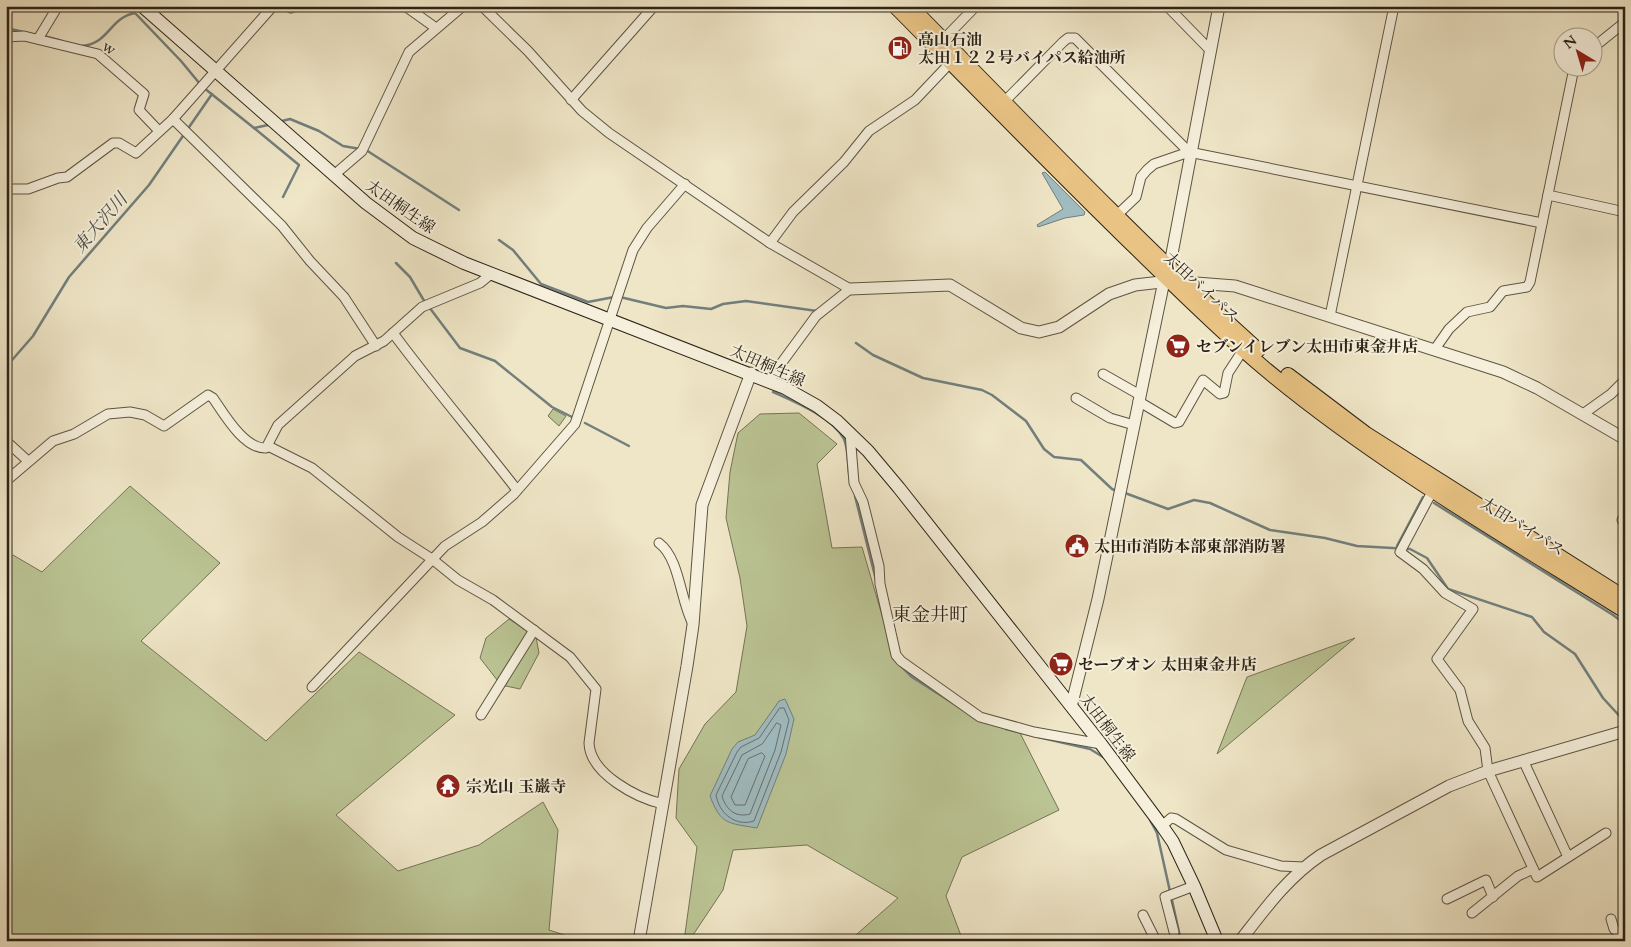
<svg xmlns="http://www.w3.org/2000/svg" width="1631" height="947" viewBox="0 0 1631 947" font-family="Cardo,'Noto Serif JP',serif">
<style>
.green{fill:#bbc494;stroke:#747456}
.water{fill:#a0bcc1;stroke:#727f7d}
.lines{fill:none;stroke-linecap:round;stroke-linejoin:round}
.shore{stroke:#66706c;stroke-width:1}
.stream{stroke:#727f7d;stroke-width:2.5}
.minor-casing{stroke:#5d5443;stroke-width:11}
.tertiary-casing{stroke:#5d5443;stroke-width:13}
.secondary-casing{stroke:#2c2317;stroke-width:14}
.trunk-casing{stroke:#2c2317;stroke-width:16}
.minor{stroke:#f5efdb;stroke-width:9}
.tertiary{stroke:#f5efdb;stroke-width:11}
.secondary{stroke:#f5efdb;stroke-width:12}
.trunk{stroke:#e8c384;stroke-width:14}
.labels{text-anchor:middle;stroke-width:4;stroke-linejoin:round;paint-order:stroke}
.poi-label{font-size:16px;font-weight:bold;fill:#2c2317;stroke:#f5efdb;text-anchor:start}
.street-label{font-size:16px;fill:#2c2317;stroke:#f5efdb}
.water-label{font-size:18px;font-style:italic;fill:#4f514a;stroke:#f5efdb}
.quarter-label{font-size:19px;fill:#2c2317;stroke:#f5efdb}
</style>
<rect width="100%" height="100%" fill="#efe6c7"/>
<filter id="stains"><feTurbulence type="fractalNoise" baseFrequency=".004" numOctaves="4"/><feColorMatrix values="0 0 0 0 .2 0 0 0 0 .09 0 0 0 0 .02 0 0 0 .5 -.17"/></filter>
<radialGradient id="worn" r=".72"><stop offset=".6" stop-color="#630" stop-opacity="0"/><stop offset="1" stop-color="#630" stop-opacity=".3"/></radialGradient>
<!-- green -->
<g class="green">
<path d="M 553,409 L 566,416 L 559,426 L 548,416 Z"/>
<path d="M 799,413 L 837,444 L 817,464 L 832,548 L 862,547 L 896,663 L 978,720 L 1020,733 L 1059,810 L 962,857 L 946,896 L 963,941 L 849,941 L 898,898 L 807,845 L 733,850 L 723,890 L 689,941 L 684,941 L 697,847 L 676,818 L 679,769 L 705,724 L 736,692 L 747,626 L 740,578 L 726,518 L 730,472 L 738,433 L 760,414 Z"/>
<path d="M 130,486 L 220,563 L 141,641 L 266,741 L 359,652 L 455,715 L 336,815 L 398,871 L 479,845 L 543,802 L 558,830 L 549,930 L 583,941 L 6,941 L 6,560 L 13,555 L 42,572 Z"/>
<path d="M 509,619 L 536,637 L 539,653 L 520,689 L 501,685 L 480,658 L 486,638 Z"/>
<path d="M 1355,638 L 1217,754 L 1247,677 Z"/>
</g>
<!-- water -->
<g class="water">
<path d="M 1045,172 L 1085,212 L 1084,215 L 1065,218 L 1038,227 L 1037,225 L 1063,209 L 1042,173 Z"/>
<path d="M 785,699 L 794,719 L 786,754 L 757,828 C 728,823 721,825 710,796 L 732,749 L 738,742 L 755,735 L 779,701 Z"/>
</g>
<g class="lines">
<!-- shore -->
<g class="shore">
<path d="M 780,708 L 784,708 L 789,720 L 781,752 L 754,821 C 735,827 719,813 716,795 L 737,752 L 741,747 L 759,738 Z"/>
<path d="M 777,723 L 781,725 L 775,750 L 750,814 C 736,818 726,810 722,796 L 742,755 L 762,744 Z"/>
<path d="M 762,753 L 765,756 L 745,805 L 735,805 L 731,797 L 748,759 Z"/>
</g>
<!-- stream -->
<g class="stream">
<path d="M 6,31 L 11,29 L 23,32"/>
<path d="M 44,36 L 62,41"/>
<path d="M 82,46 C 110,43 109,18 135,13 L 181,61 L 200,84"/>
<path d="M 204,88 L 254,128 L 268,125"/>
<path d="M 282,121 L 290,119 L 319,131 L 343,146 L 366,150 L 459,210"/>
<path d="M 254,128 L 299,165 L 283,197"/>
<path d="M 499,240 L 513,250 L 541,284 L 588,302 L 614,297"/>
<path d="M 396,263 L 410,277 L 423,299 L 460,348 L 495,361 L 552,407 L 574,418"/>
<path d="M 620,297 L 666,308 L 683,306 L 711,309 L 723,304 L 746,301 L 817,311"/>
<path d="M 856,343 L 873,355 L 923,378 L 982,390 L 992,395 L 1026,421 L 1044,449 L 1054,457 L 1081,460 L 1112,489 L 1117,491"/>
<path d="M 6,367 L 33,336 L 69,277 L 149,185 L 212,94"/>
<path d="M 773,392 C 795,402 832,417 844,439 C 848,448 848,464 849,473"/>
<path d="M 585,423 L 629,446"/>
<path d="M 1125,493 L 1168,509 L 1194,500 L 1210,503 L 1270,530 L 1325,538 L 1357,546 L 1410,549 L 1427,558 L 1448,589 L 1532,617 L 1544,632 L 1575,654 L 1603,698 L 1625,722"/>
<path d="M 855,496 L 876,580"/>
<path d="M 1434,503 L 1613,615 L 1625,624"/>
<path d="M 1397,546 L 1423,497"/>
<path d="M 893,658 L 912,677 L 959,707"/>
<path d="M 1006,729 L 1030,735"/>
<path d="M 1038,737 L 1090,749 L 1103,757"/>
<path d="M 1150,820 L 1157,833 L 1181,941"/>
</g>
<defs>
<g id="minor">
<path d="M 287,6 L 291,8 L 293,6"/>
<path d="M 405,6 L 436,28"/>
<path d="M 482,6 L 528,51 L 582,111 L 609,133 L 770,243 L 850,289 L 816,316 L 769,380"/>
<path d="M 1167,6 L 1210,50"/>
<path d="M 6,37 L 24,36 L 98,54 L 144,94 L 139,110 L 159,131"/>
<path d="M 38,39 L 58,6"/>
<path d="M 943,40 L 976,6"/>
<path d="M 1594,47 L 1625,22"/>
<path d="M 571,100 L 654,6"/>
<path d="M 1004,102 L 1063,42 L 1068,38 L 1075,38 L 1189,152"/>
<path d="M 173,119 L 282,226 L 310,261 L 344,297 L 376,346"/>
<path d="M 334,175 L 362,151 L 409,52 L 463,6"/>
<path d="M 6,191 L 13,189 L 28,189 L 58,178 L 67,177 L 113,143 L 119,143 L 136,153 L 173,119 L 273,6"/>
<path d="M 1548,195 L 1625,212"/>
<path d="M 1117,215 L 1136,197 L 1141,177 L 1147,170 L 1154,164 L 1189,152 L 1542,223"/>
<path d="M 770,243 L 793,212 L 844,162 L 869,131 L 915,100 L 951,62"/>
<path d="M 1330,316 L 1394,6"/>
<path d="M 393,333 C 433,387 476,437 517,490"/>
<path d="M 1435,349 L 1449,329 L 1467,312 L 1490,307 L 1503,291 L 1527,287 L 1530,282 L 1574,68"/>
<path d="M 1103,374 L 1140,395"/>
<path d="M 1076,398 L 1110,418 L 1134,425"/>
<path d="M 1138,401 L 1175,423 L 1179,422 L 1203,380 L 1220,394 L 1224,393 L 1228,373 L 1243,350"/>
<path d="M 1583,414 L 1611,394 L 1625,380"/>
<path d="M 850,433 L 854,483 L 863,502 L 879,566 L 880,584 L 896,655 L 901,661 L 980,717 L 1034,732 L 1101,744"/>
<path d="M 6,441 L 28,461"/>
<path d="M 268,446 L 312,468 L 398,537 L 432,559 L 458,580 L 493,600 L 570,657 L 596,689 L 589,743 C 590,774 637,798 663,804"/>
<path d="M 6,481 L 53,441 L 74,434 L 108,414 L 130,412 L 145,415 L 164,426 L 208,395 L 213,398 C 224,414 244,449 266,448 L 278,425 L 355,356 L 384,341 L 422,307 L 480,283 L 491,274"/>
<path d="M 1433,490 L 1400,552 L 1423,569 L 1445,593 L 1473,609 L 1437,659 L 1460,690 L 1468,721 L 1485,748 L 1488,771 L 1537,877 L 1606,833"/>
<path d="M 1622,520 L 1625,517"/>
<path d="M 659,543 C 680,559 680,600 693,624"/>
<path d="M 312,687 L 445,546 L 482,522 L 514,494 L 575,424 L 633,250 L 647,228 L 685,184"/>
<path d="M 481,715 L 534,630"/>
<path d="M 1523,760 L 1568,857"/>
<path d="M 1162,826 L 1171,818 L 1176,819 L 1226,850 L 1281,866 L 1304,867"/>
<path d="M 1447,899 L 1486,880 L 1493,897"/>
<path d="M 1472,913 L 1518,876 L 1533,869"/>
<path d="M 1143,915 L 1156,941"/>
<path d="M 1611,919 L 1614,929 L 1625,937"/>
<path d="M 1174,932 L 1165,897 L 1194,886"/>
</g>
<g id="tertiary">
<path d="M 850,289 L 950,285 L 1021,328 L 1039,332 L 1059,327 L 1109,294 L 1135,285 L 1170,281 L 1235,286 L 1503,372 L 1537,388 L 1625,439"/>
<path d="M 1072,703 L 1098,599 L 1164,281 L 1171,259 L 1219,6"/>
<path d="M 639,941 L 687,666 L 693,625 L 702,505 L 751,373"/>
<path d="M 1240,941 C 1265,909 1287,878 1321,855 L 1449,786 L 1488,771 L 1625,731"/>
</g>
<path id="secondary" d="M 142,6 L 366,203 L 413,238 L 464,263 L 785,388 L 817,406 L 837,421 L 868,451 L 899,488 L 1101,744 L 1162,826 L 1173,842 L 1194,886 L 1217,941"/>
<g id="trunk">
<path d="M 895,6 C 975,87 1054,168 1135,247 C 1177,288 1219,330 1264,368 C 1375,461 1502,534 1625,611"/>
<path d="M 910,6 C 1024,122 1137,241 1258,350"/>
<path d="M 1288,375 L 1366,434 L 1625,598"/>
</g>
</defs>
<!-- minor casing -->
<use href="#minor" class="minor-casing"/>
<!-- tertiary casing -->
<use href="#tertiary" class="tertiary-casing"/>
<!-- secondary casing -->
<use href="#secondary" class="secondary-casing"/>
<!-- trunk casing -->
<use href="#trunk" class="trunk-casing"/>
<!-- minor -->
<use href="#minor" class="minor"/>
<!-- tertiary -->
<use href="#tertiary" class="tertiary"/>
<!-- secondary -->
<use href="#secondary" class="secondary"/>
<!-- trunk -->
<use href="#trunk" class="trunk"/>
</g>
<!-- icons -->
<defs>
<symbol id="fuel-disc" viewBox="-11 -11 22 22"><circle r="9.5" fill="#8f2418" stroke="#f5efdb"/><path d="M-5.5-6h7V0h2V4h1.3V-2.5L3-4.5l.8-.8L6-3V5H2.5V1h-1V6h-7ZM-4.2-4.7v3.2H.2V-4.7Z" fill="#fff"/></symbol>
<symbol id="supermarket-disc" viewBox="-11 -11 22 22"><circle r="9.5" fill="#8f2418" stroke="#f5efdb"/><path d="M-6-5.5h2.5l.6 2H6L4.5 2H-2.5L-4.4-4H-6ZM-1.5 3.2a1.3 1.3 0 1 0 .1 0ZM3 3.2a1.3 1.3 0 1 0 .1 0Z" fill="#fff"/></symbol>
<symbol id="civic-disc" viewBox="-11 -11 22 22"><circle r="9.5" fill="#8f2418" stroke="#f5efdb"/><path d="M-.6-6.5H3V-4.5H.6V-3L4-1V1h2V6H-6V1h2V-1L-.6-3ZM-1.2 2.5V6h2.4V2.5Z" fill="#fff"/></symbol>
<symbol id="temple-disc" viewBox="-11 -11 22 22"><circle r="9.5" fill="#8f2418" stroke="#f5efdb"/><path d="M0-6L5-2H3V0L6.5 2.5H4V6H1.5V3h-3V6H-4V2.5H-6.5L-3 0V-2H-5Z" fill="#fff"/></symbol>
</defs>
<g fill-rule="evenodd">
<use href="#fuel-disc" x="886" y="34" width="28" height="28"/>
<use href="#supermarket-disc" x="1164" y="332" width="28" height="28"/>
<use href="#civic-disc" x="1063" y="532" width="28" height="28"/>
<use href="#supermarket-disc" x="1047" y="650" width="28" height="28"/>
<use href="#temple-disc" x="434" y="772" width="28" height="28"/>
</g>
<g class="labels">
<!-- poi labels -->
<g class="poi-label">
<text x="918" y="45">高山石油<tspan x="918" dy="18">太田１２２号バイパス給油所</tspan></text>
<text x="1196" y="352">セブンイレブン太田市東金井店</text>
<text x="1094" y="552">太田市消防本部東部消防署</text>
<text x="1078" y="670">セーブオン 太田東金井店</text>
<text x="466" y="792">宗光山 玉巌寺</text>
</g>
<!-- street labels -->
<g class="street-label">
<text transform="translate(110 47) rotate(33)" y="6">w</text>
<text transform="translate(401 206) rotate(35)" y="6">太田桐生線</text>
<text transform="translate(1202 287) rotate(43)" y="6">太田バイパス</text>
<text transform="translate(768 365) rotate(24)" y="6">太田桐生線</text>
<text transform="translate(1523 526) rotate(32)" y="6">太田バイパス</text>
<text transform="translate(1108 727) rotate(53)" y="6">太田桐生線</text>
</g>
<!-- water labels -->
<g class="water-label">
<text transform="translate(100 223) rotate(-49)" y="6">東大沢川</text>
</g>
<!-- quarter labels -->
<g class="quarter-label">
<text x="930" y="621">東金井町</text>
</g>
</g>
<!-- margin -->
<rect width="1631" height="947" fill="none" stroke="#efe6c7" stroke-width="25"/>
<rect x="8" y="8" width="1616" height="932" fill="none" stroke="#2c2317" stroke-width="2.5"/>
<rect x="12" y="12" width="1606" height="922" fill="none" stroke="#2c2317"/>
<!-- north arrow -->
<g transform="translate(1578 52) rotate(322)"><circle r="24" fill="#f5efdb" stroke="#a59d8d"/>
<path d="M0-4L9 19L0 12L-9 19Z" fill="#8f2418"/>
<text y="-8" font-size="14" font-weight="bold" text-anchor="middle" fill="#2c2317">N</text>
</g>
<rect width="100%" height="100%" filter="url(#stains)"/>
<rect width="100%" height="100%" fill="url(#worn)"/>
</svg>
